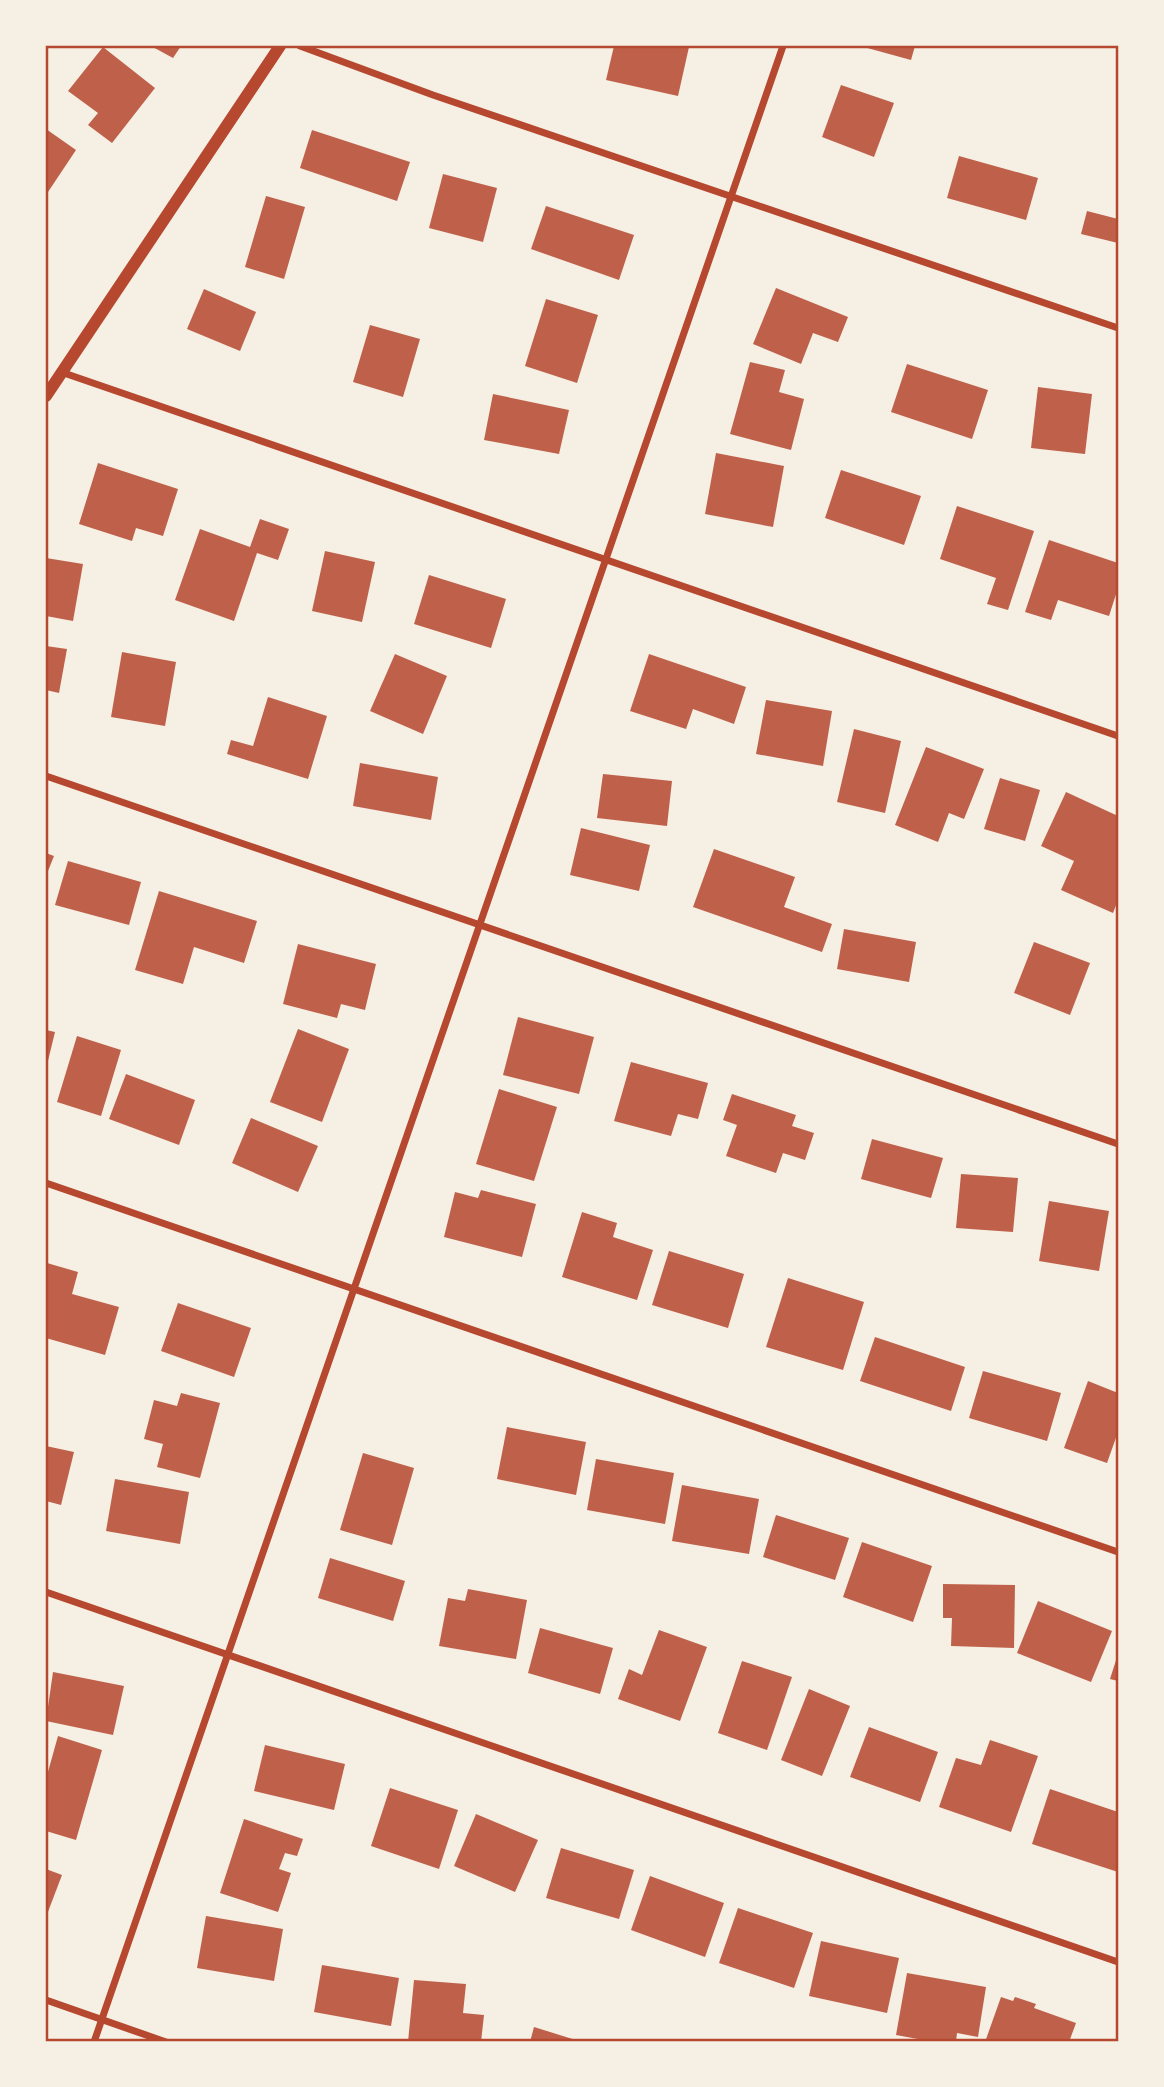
<svg xmlns="http://www.w3.org/2000/svg" width="1164" height="2087" viewBox="0 0 1164 2087" font-family="'Space Grotesk',sans-serif">
<style>
.building{fill:#bf614a}
.lines{fill:none;stroke-linecap:round;stroke-linejoin:round}
.minor{stroke:#b5482f;stroke-width:7}
.tertiary{stroke:#b5482f;stroke-width:12}
.neatline{fill:none;stroke:#b5482f;stroke-width:2.5}
</style>
<rect width="100%" height="100%" fill="#f6efe4"/>
<!-- building -->
<g class="building">
<path d="M 151,46 L 181,46 L 173,58 Z"/>
<path d="M 614,46 L 689,47 L 678,96 L 606,80 Z"/>
<path d="M 860,46 L 915,46 L 911,60 Z"/>
<path d="M 103,47 L 155,88 L 112,143 L 88,125 L 98,113 L 68,91 Z"/>
<path d="M 841,85 L 894,103 L 874,157 L 822,137 Z"/>
<path d="M 46,129 L 76,150 L 46,195 Z"/>
<path d="M 312,130 L 410,162 L 397,201 L 300,168 Z"/>
<path d="M 959,156 L 1038,178 L 1026,220 L 947,198 Z"/>
<path d="M 443,174 L 497,188 L 483,242 L 429,228 Z"/>
<path d="M 266,196 L 305,207 L 284,279 L 245,267 Z"/>
<path d="M 546,206 L 634,235 L 619,280 L 531,249 Z"/>
<path d="M 1087,211 L 1118,219 L 1118,243 L 1081,234 Z"/>
<path d="M 776,288 L 848,317 L 838,342 L 813,333 L 801,364 L 753,344 Z"/>
<path d="M 204,289 L 256,312 L 240,351 L 187,329 Z"/>
<path d="M 546,299 L 598,315 L 577,383 L 525,366 Z"/>
<path d="M 370,325 L 420,339 L 403,397 L 353,382 Z"/>
<path d="M 750,362 L 785,370 L 779,392 L 804,399 L 791,450 L 730,434 Z"/>
<path d="M 907,364 L 988,390 L 972,439 L 891,412 Z"/>
<path d="M 1038,387 L 1092,394 L 1085,454 L 1031,448 Z"/>
<path d="M 493,394 L 569,410 L 559,454 L 484,440 Z"/>
<path d="M 716,453 L 784,466 L 773,527 L 705,514 Z"/>
<path d="M 98,463 L 178,489 L 163,536 L 136,528 L 132,541 L 79,524 Z"/>
<path d="M 841,470 L 921,496 L 904,545 L 825,518 Z"/>
<path d="M 957,506 L 1034,531 L 1008,610 L 987,604 L 996,578 L 940,559 Z"/>
<path d="M 260,519 L 289,529 L 278,560 L 257,553 L 234,621 L 175,600 L 200,529 L 250,547 Z"/>
<path d="M 1049,540 L 1118,563 L 1118,588 L 1109,616 L 1058,600 L 1051,620 L 1025,612 Z"/>
<path d="M 325,551 L 375,562 L 362,622 L 312,611 Z"/>
<path d="M 46,558 L 83,564 L 73,621 L 46,616 Z"/>
<path d="M 429,575 L 506,599 L 491,648 L 414,624 Z"/>
<path d="M 46,646 L 67,649 L 59,693 L 46,690 Z"/>
<path d="M 122,652 L 176,662 L 165,726 L 111,717 Z"/>
<path d="M 395,654 L 447,676 L 423,734 L 370,711 Z"/>
<path d="M 649,654 L 746,687 L 734,724 L 693,709 L 686,729 L 630,711 Z"/>
<path d="M 268,697 L 327,716 L 308,779 L 227,754 L 231,740 L 253,746 Z"/>
<path d="M 766,700 L 832,711 L 823,766 L 756,754 Z"/>
<path d="M 854,729 L 901,741 L 885,813 L 837,802 Z"/>
<path d="M 926,747 L 984,769 L 964,819 L 949,813 L 938,842 L 895,825 Z"/>
<path d="M 360,763 L 438,777 L 431,820 L 353,806 Z"/>
<path d="M 603,774 L 672,781 L 667,826 L 597,818 Z"/>
<path d="M 1000,778 L 1040,790 L 1025,841 L 984,829 Z"/>
<path d="M 1066,792 L 1118,816 L 1118,900 L 1113,913 L 1061,890 L 1074,861 L 1041,846 Z"/>
<path d="M 581,828 L 650,845 L 639,891 L 570,875 Z"/>
<path d="M 714,849 L 795,877 L 784,907 L 832,924 L 822,952 L 693,907 Z"/>
<path d="M 46,853 L 54,856 L 46,876 Z"/>
<path d="M 68,861 L 141,882 L 129,925 L 55,905 Z"/>
<path d="M 159,891 L 257,921 L 244,963 L 194,947 L 183,984 L 135,970 Z"/>
<path d="M 844,929 L 916,942 L 909,982 L 837,969 Z"/>
<path d="M 1034,942 L 1090,963 L 1070,1015 L 1014,993 Z"/>
<path d="M 298,944 L 376,964 L 365,1010 L 341,1004 L 337,1018 L 283,1004 Z"/>
<path d="M 518,1017 L 594,1037 L 579,1094 L 503,1075 Z"/>
<path d="M 298,1029 L 349,1049 L 322,1122 L 270,1102 Z"/>
<path d="M 46,1030 L 55,1032 L 46,1069 Z"/>
<path d="M 77,1036 L 121,1050 L 101,1116 L 57,1102 Z"/>
<path d="M 631,1062 L 708,1083 L 698,1119 L 678,1114 L 671,1136 L 614,1121 Z"/>
<path d="M 126,1074 L 195,1100 L 179,1145 L 109,1119 Z"/>
<path d="M 499,1089 L 557,1107 L 534,1181 L 476,1164 Z"/>
<path d="M 732,1094 L 796,1115 L 792,1126 L 814,1133 L 805,1160 L 783,1153 L 776,1173 L 726,1156 L 737,1125 L 723,1120 Z"/>
<path d="M 251,1118 L 318,1146 L 298,1192 L 232,1163 Z"/>
<path d="M 872,1139 L 943,1158 L 931,1198 L 861,1179 Z"/>
<path d="M 961,1174 L 1018,1178 L 1013,1232 L 956,1228 Z"/>
<path d="M 481,1190 L 536,1204 L 522,1257 L 444,1237 L 455,1192 L 478,1198 Z"/>
<path d="M 1049,1201 L 1109,1211 L 1099,1271 L 1039,1261 Z"/>
<path d="M 582,1212 L 617,1223 L 613,1237 L 653,1250 L 637,1300 L 562,1277 Z"/>
<path d="M 669,1251 L 744,1274 L 728,1328 L 652,1305 Z"/>
<path d="M 47,1263 L 78,1272 L 72,1294 L 119,1307 L 105,1355 L 46,1338 Z"/>
<path d="M 788,1278 L 864,1302 L 843,1370 L 766,1347 Z"/>
<path d="M 178,1303 L 251,1328 L 234,1377 L 161,1351 Z"/>
<path d="M 875,1337 L 965,1367 L 951,1411 L 860,1381 Z"/>
<path d="M 983,1371 L 1061,1393 L 1047,1441 L 969,1418 Z"/>
<path d="M 1088,1381 L 1118,1393 L 1118,1432 L 1107,1463 L 1064,1448 Z"/>
<path d="M 181,1393 L 220,1403 L 200,1478 L 157,1467 L 163,1444 L 144,1439 L 154,1400 L 177,1406 Z"/>
<path d="M 507,1427 L 586,1442 L 576,1495 L 497,1479 Z"/>
<path d="M 46,1446 L 74,1452 L 61,1505 L 46,1501 Z"/>
<path d="M 363,1453 L 414,1468 L 392,1545 L 340,1530 Z"/>
<path d="M 596,1459 L 674,1473 L 665,1524 L 587,1510 Z"/>
<path d="M 115,1479 L 189,1492 L 180,1544 L 106,1531 Z"/>
<path d="M 682,1485 L 759,1499 L 749,1554 L 672,1541 Z"/>
<path d="M 776,1515 L 849,1538 L 835,1580 L 763,1557 Z"/>
<path d="M 862,1542 L 932,1566 L 913,1622 L 843,1597 Z"/>
<path d="M 330,1558 L 405,1581 L 393,1621 L 318,1598 Z"/>
<path d="M 943,1584 L 1015,1585 L 1014,1648 L 951,1646 L 952,1618 L 943,1618 Z"/>
<path d="M 468,1589 L 527,1600 L 516,1659 L 439,1646 L 448,1598 L 465,1601 Z"/>
<path d="M 1038,1601 L 1112,1631 L 1091,1682 L 1017,1653 Z"/>
<path d="M 540,1628 L 613,1648 L 600,1694 L 528,1673 Z"/>
<path d="M 659,1630 L 707,1647 L 680,1721 L 618,1699 L 629,1669 L 642,1675 Z"/>
<path d="M 1118,1654 L 1118,1681 L 1110,1679 Z"/>
<path d="M 742,1661 L 792,1677 L 767,1750 L 718,1733 Z"/>
<path d="M 53,1672 L 124,1686 L 113,1735 L 46,1721 Z"/>
<path d="M 809,1689 L 850,1706 L 822,1776 L 781,1760 Z"/>
<path d="M 869,1727 L 938,1752 L 920,1802 L 850,1777 Z"/>
<path d="M 58,1736 L 102,1750 L 76,1840 L 46,1831 L 46,1779 Z"/>
<path d="M 990,1740 L 1038,1756 L 1011,1832 L 939,1807 L 956,1758 L 981,1765 Z"/>
<path d="M 265,1745 L 345,1764 L 334,1810 L 254,1791 Z"/>
<path d="M 390,1788 L 458,1810 L 439,1869 L 371,1846 Z"/>
<path d="M 1050,1789 L 1118,1812 L 1118,1872 L 1032,1844 Z"/>
<path d="M 476,1814 L 538,1840 L 515,1892 L 454,1866 Z"/>
<path d="M 244,1819 L 303,1839 L 297,1856 L 285,1853 L 279,1869 L 291,1873 L 278,1912 L 220,1893 Z"/>
<path d="M 561,1848 L 634,1870 L 619,1919 L 546,1898 Z"/>
<path d="M 46,1869 L 62,1875 L 46,1917 Z"/>
<path d="M 650,1876 L 724,1903 L 705,1957 L 631,1930 Z"/>
<path d="M 738,1908 L 813,1933 L 794,1988 L 719,1963 Z"/>
<path d="M 206,1916 L 283,1929 L 274,1981 L 197,1968 Z"/>
<path d="M 821,1941 L 899,1958 L 887,2013 L 809,1996 Z"/>
<path d="M 322,1965 L 399,1978 L 391,2026 L 314,2012 Z"/>
<path d="M 907,1973 L 986,1987 L 978,2037 L 957,2033 L 956,2042 L 934,2042 L 896,2035 Z"/>
<path d="M 414,1980 L 466,1984 L 463,2013 L 484,2015 L 481,2042 L 408,2042 Z"/>
<path d="M 1001,1997 L 1013,2001 L 1015,1997 L 1036,2004 L 1034,2008 L 1076,2023 L 1069,2042 L 985,2042 Z"/>
<path d="M 534,2027 L 579,2041 L 579,2042 L 530,2042 Z"/>
</g>
<g class="lines">
<!-- minor -->
<g class="minor">
<path d="M 300,46 L 433,95 L 1118,328"/>
<path d="M 61,372 L 1118,736"/>
<path d="M 46,776 L 1118,1144"/>
<path d="M 46,1183 L 1118,1552"/>
<path d="M 46,1592 L 1118,1962"/>
<path d="M 46,2000 L 166,2042"/>
<path d="M 94,2042 L 783,46"/>
</g>
<!-- tertiary -->
<path class="tertiary" d="M 46,396 L 280,46"/>
</g>
<!-- border -->
<rect width="1164" height="2087" fill="none" stroke="#f6efe4" stroke-width="94"/>
<rect x="47" y="47" width="1070" height="1993" class="neatline"/>
</svg>
